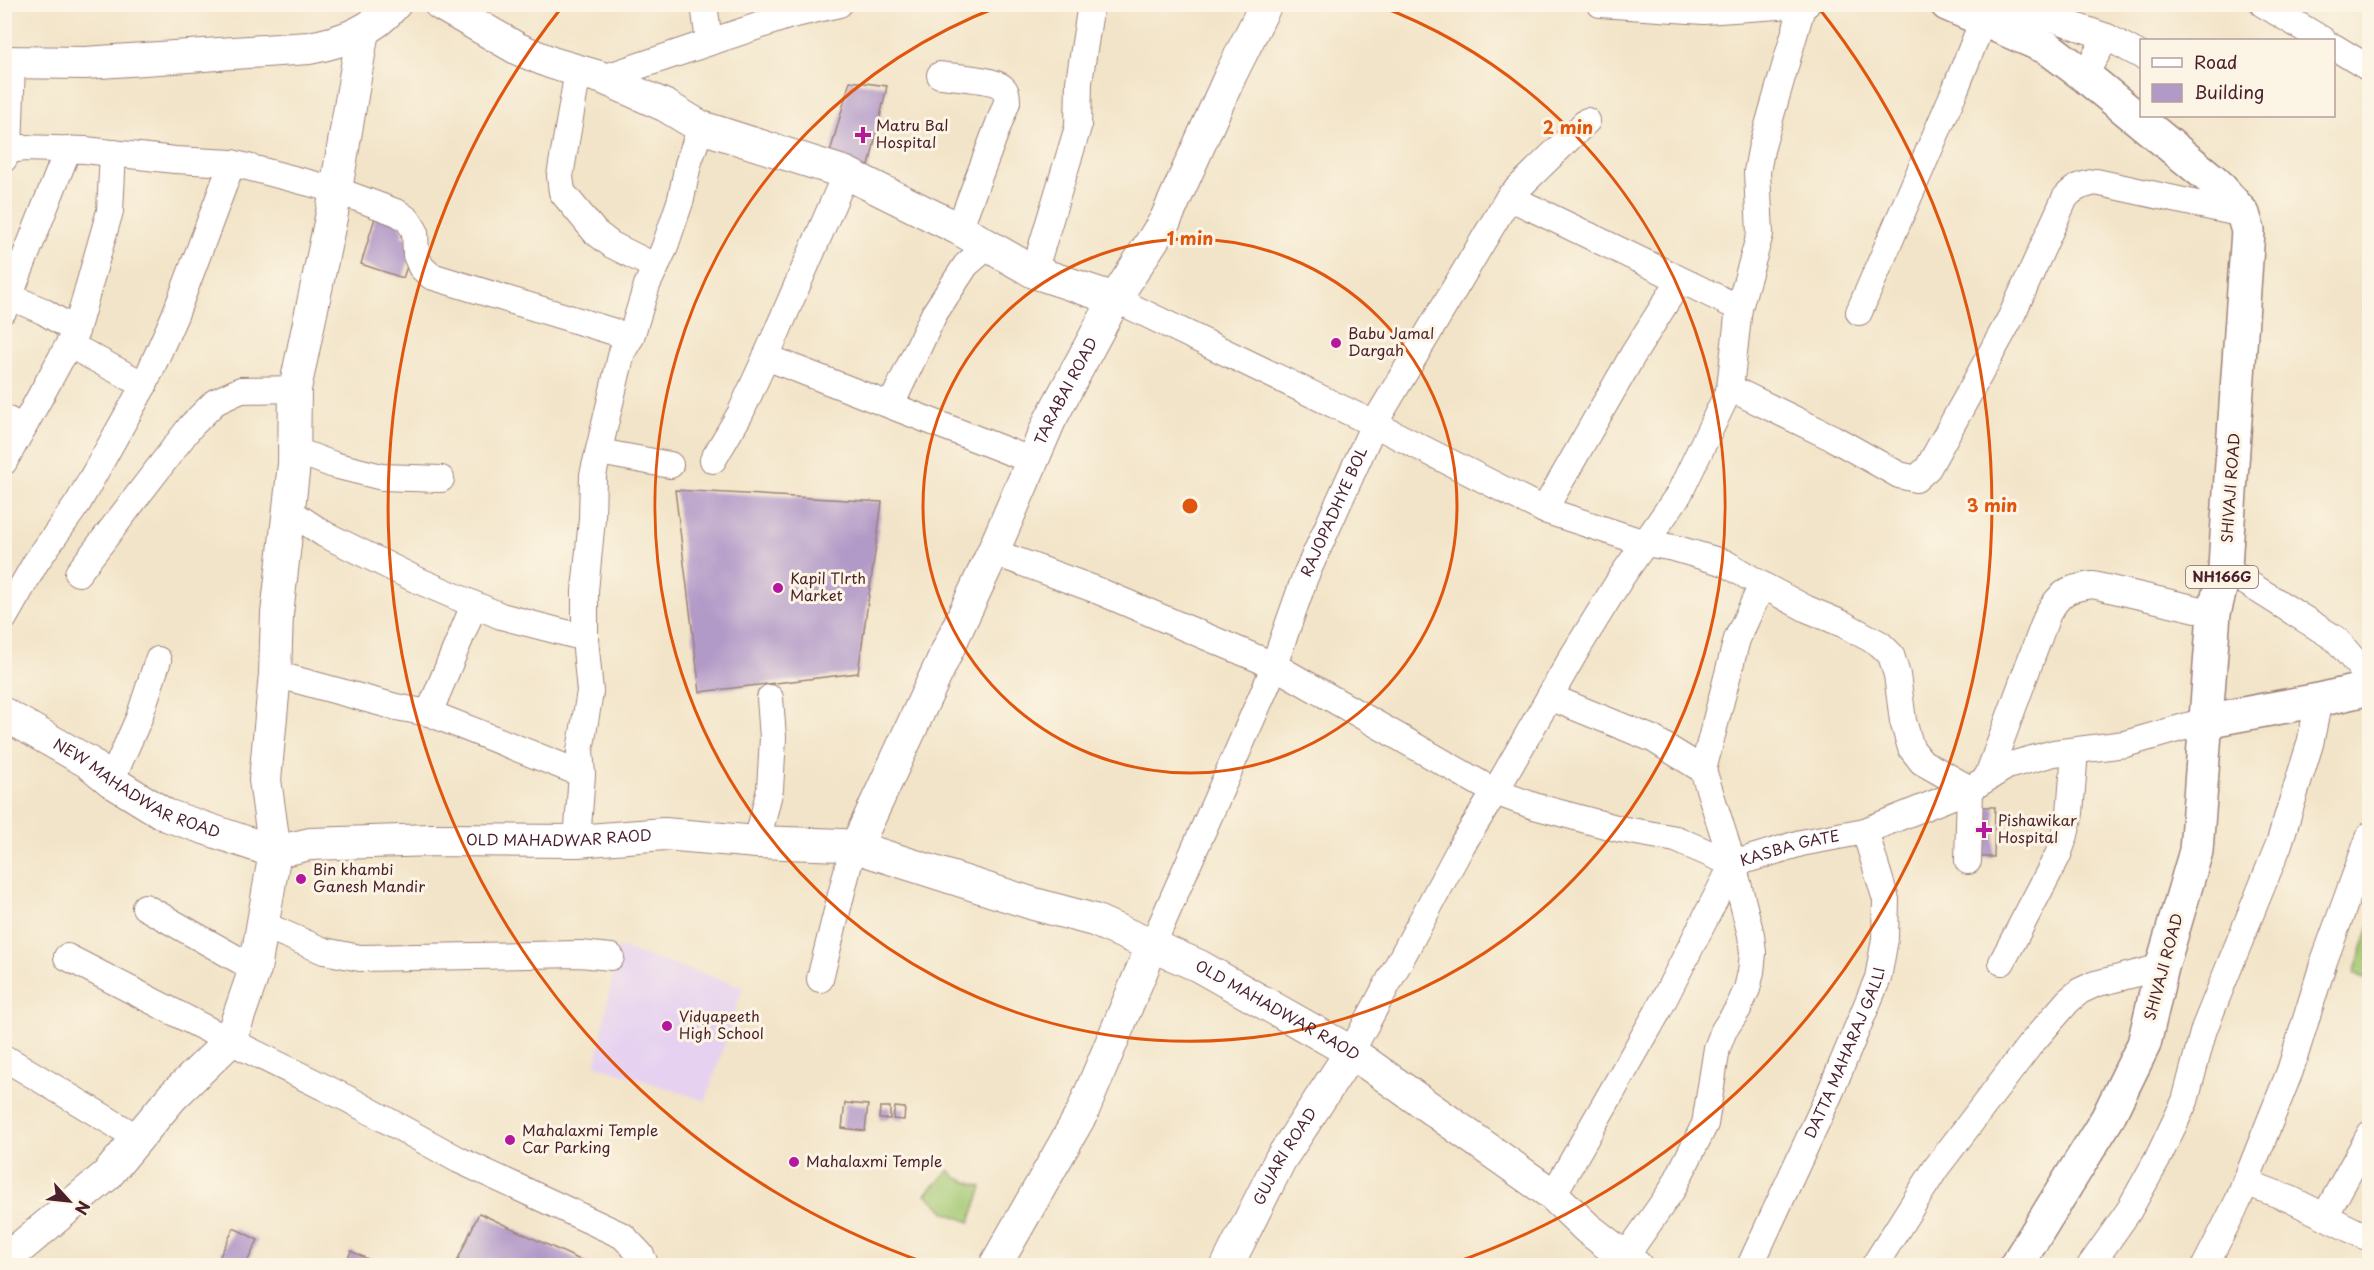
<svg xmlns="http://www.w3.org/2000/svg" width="2374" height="1270" viewBox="0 0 2374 1270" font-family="'Playpen Sans',sans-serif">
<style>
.built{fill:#e6d2f0}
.green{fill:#a3c872;stroke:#76744e;stroke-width:1.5}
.building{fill:#b29ac8}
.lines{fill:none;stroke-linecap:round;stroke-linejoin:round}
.minor-casing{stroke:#9e827a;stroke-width:28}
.tertiary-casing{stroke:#9e827a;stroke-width:34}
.secondary-casing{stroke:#9e827a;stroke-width:36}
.trunk-casing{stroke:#9e827a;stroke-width:36}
.minor{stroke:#fff;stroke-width:26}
.tertiary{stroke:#fff;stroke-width:32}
.secondary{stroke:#fff;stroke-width:33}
.trunk{stroke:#fff;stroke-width:33}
.ring{fill:none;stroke:#e0560e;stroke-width:3}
.poi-dot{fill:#b5179e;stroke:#fcf5e5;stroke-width:2}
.labels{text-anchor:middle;stroke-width:6;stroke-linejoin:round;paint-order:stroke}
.shield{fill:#fcf5e5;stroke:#7f5f63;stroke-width:1.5}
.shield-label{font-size:14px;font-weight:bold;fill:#4a1f2b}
.poi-label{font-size:15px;fill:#4a1f2b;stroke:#fcf5e5;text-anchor:start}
.street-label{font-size:15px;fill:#4a1f2b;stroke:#fcf5e5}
.centre{fill:#e0560e;stroke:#fcf5e5;stroke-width:3}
.ring-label{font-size:18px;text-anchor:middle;font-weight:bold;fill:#e0560e;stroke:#fcf5e5;stroke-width:6;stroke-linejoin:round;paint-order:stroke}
</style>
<rect width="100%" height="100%" fill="#fcf5e5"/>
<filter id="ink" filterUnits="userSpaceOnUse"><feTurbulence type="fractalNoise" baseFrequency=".0167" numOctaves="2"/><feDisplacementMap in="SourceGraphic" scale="12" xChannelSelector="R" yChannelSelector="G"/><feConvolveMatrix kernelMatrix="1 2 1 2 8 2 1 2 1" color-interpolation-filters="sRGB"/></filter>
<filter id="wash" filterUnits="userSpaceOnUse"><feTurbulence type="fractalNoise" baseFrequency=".008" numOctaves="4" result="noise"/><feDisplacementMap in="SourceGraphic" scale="24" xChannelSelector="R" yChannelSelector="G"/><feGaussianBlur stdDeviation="1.35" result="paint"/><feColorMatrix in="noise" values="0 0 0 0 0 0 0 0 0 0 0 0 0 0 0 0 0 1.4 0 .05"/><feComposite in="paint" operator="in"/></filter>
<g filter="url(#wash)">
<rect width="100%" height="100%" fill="#f2e4c8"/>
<!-- built -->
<path class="built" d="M 618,947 L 743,987 L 706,1101 L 596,1065 Z"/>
<!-- green -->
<g class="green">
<path d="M 2369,926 L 2369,980 L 2354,973 Z"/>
<path d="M 949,1170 L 957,1178 L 982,1187 L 970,1222 L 947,1213 L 926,1194 Z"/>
</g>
<g id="blocks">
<!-- building -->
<g class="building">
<path d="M 850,81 L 887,86 L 868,171 L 829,156 Z"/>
<path d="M 377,211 L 399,218 L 403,233 L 401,236 L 411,239 L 413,249 L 403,278 L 361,264 Z"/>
<path d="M 675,490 L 882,502 L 858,673 L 700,692 Z"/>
<path d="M 1972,807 L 1995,807 L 1994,857 L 1971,857 Z"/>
<path d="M 845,1103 L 868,1105 L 865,1131 L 842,1128 Z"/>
<path d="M 880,1107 L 890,1107 L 890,1119 L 879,1119 Z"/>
<path d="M 895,1107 L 905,1108 L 904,1120 L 893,1119 Z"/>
<path d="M 479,1213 L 593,1266 L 455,1266 Z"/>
<path d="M 234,1228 L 258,1240 L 245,1266 L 215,1266 Z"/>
<path d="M 351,1251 L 382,1266 L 345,1266 Z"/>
</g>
</g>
</g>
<g filter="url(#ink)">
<use href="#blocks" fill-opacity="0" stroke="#9e827a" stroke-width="1.5"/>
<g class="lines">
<defs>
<g id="minor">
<path d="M 704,4 L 709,42"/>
<path d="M 1600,4 L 1704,11 L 1807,4"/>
<path d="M 1803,4 L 1761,150 L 1757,172 L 1760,234 L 1739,308 L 1730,388 L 1679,494 L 1645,543 L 1674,548 L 1725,563 L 1762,585 L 1807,609 L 1843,624 L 1880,644 L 1891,655 L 1897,675 L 1903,721 L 1911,748 L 1922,762 L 1970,789 L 1968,861"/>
<path d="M 2011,4 L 2107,37 L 2142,56"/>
<path d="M 2263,4 L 2323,40"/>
<path d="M 2334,47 L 2370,69"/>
<path d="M 578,71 L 560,176 L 562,192 L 595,232 L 612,245 L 656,267"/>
<path d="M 940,75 C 953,77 995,79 1003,88 C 1007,92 1007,97 1007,102 L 959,229"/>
<path d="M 2084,75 L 2107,37"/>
<path d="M 603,78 L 791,15 L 839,4"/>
<path d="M 9,150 L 12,63"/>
<path d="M 4,159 L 9,150 L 24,148 L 85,150 L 175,160 L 232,163 L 336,190 L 398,213 L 408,220 L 415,231 L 416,255 L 421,267 L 431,276 L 631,337"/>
<path d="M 846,173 L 766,357 L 1033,461"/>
<path d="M 1509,197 L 1739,308"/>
<path d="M 1034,272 L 1078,127 L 1079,82 L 1091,4"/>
<path d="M 4,294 L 43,311 L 76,331"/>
<path d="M 1115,299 L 1374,424 L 1544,510 L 1645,543 L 1622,576 L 1574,654 L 1495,792 L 1462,845 L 1351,1052"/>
<path d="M 4,310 L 68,149"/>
<path d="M 1859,312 L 1955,90 L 1989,5"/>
<path d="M 70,345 L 144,385"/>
<path d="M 1730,388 L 1833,438 L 1899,475 L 1916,479 L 1928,468 L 2011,317 L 2065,198 C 2074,187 2082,185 2096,182 L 2243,214"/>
<path d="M 891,405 L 934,314 L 966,265 L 988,246"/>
<path d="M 4,418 L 23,428 L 76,331 L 110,211 L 113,153"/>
<path d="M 294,450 L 334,465 L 382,477 L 441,479"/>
<path d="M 599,452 L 670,465"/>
<path d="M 713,460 L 740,414 L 766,357"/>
<path d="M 4,462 L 23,428"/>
<path d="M 1544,510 L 1634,353 L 1673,291"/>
<path d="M 289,511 L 324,534 L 415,579 L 501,616 L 585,638"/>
<path d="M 993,552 L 1094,589 L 1273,665 L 1495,792 L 1534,806 L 1620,829 L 1676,839 L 1733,864"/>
<path d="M 2225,569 L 2336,639 L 2370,679"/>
<path d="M 78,573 L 191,426 L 215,402 L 241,390 L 295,389"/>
<path d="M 4,618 L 36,562 L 78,503 L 144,385 L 175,315 L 232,163"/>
<path d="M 275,674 L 396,707 L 429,713 L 474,605"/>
<path d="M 1550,697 L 1653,739 L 1703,770"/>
<path d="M 429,713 L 582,774"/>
<path d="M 1987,778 L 2048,613 C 2061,592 2068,588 2093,585 L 2214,613"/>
<path d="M 111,781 L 139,718 L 158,660"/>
<path d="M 577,841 L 582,774 L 580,751 L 590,692 L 585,638 L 585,591 L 592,519 L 593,475 L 622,352 L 631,337 L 647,285 L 664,249 L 681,199 L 688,164 L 701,127"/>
<path d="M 757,842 L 770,789 L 773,738 L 770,698"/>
<path d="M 145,907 L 255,969"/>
<path d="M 264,925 L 324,951 L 360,958 L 580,954 L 611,957"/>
<path id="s1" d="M 1152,946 L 1268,682 L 1305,577 L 1374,424 L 1509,197 L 1587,121"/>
<path d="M 67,957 L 230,1041 L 350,1100 L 459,1160 L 623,1236 L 641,1255 L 646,1266"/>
<path d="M 2002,962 L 2058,855 L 2065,835 L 2070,813 L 2075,751"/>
<path d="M 820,979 L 850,859"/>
<path d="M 10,1061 L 138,1138"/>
<path d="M 2245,1182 L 2290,1199 L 2364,1236 L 2370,1236"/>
<path id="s2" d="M 1553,1195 L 1657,1013 L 1733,864 L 1801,843 L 1865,831 L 1970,789 L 2007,766 L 2054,753 L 2125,744 L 2205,721"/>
<path d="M 2325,1216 L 2370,1134"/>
<path d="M 1625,1257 L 1672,1190 L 1705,1124 L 1717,1048 L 1724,1030 L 1738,1009 L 1747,989 L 1751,972 L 1753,953 L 1751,935 L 1733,864 L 1703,770 L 1737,639 L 1762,585"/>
<path id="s3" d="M 1750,1266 L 1830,1093 L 1878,978 L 1885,939 L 1886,900 L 1865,831"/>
<path d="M 1874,1266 L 1936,1168 L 2029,1046 L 2068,1001 L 2080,991 L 2095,984 L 2162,967"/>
<path d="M 2090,1266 L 2128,1212 L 2157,1160 L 2185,1101 L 2204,1029 L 2279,844 L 2310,744 L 2319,700"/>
<path d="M 2205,1266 L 2238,1201 L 2290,1071 L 2324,961 L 2370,835"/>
</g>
<g id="tertiary">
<path d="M 440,4 L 518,49 L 552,63 L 603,78 L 666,106 L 701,127 L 846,173 L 959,229 L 1034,272 L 1115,299"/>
<path d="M 4,62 L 85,63 L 309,48 C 342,42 373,31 395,4"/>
<path id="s4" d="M 4,714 L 88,762 L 111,781 L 166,815 L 275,852"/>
<path id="s5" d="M 861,836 L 993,552 L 1050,420 L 1115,299 L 1165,221 L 1231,74 L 1266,4"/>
<path id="s6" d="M 868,851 L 1034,904 L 1094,920 L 1199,966 L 1351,1052 L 1553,1195 L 1587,1228 L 1636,1266"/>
<path id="s7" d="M 275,852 L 310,844 L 432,840 L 577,841 L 664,834 L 757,842 L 843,845"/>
<path d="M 4,1261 L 107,1175 L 172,1097 L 230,1041 L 255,969 L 275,852 L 265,780 L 275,674 L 277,614 L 294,464 L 295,389 L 332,213 L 363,31"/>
<path d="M 995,1266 L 1082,1113 L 1152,946"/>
<path id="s8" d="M 1227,1266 L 1280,1160 L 1351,1052"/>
</g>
<path id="secondary" d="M 2205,721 L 2319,700 L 2370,688"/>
<path id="trunk" d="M 1947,4 L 2048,48 L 2084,75 L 2216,183 L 2243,214 L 2248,231 L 2226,550 L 2225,569 L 2214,613 L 2196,851 L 2162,967 L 2144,1044 L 2107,1119 L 2016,1266"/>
</defs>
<!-- minor casing -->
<use href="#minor" class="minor-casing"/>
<!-- tertiary casing -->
<use href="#tertiary" class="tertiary-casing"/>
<!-- secondary casing -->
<use href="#secondary" class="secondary-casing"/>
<!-- trunk casing -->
<use href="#trunk" class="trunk-casing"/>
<!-- minor -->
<use href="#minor" class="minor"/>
<!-- tertiary -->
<use href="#tertiary" class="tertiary"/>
<!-- secondary -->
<use href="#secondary" class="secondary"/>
<!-- trunk -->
<use href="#trunk" class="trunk"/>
</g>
</g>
<!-- distance rings -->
<g class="ring">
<circle cx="1190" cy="506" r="267"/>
<path d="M1377 5A535 535 0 1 1 1003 5"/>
<path d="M929 1264A802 802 0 0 1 562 7M1818 7A802 802 0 0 1 1451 1264"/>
</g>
<!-- markers -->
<g class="poi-dot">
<path d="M860 126h6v6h6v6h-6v6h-6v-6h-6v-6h6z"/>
<circle cx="1336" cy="343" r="6"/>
<circle cx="778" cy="588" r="6"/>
<path d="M1981 821h6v6h6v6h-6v6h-6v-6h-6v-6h6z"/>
<circle cx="301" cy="879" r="6"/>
<circle cx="667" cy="1026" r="6"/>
<circle cx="510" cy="1140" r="6"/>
<circle cx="794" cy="1162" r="6"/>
</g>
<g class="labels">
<!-- shield labels -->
<rect class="shield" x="2186" y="566" width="72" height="22" rx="4.5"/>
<g class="shield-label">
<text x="2222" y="582">NH166G</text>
</g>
<!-- poi labels -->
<g class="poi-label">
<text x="876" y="131">Matru Bal<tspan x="876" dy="17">Hospital</tspan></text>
<text x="1348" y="339">Babu Jamal<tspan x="1348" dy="17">Dargah</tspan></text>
<text x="790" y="584">Kapil TIrth<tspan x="790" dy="17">Market</tspan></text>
<text x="1998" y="826">Pishawikar<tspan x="1998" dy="17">Hospital</tspan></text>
<text x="313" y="875">Bin khambi<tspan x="313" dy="17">Ganesh Mandir</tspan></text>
<text x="679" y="1022">Vidyapeeth<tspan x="679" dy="17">High School</tspan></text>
<text x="522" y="1136">Mahalaxmi Temple<tspan x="522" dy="17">Car Parking</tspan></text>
<text x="806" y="1167">Mahalaxmi Temple</text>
</g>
<!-- street labels -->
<g class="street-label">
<text dy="5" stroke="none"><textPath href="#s5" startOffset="490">TARABAI ROAD</textPath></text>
<text transform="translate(2231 488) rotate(-86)" y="5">SHIVAJI ROAD</text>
<text dy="5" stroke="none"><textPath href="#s1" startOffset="471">RAJOPADHYE BOL</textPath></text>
<text dy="5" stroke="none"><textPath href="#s4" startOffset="153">NEW MAHADWAR ROAD</textPath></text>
<text dy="5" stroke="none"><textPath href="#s7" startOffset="285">OLD MAHADWAR RAOD</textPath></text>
<text dy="5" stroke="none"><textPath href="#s2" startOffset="436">KASBA GATE</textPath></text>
<text transform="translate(2164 967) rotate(-75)" y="5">SHIVAJI ROAD</text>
<text dy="5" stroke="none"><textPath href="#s6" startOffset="441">OLD MAHADWAR RAOD</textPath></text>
<text dy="5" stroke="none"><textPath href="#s3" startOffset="234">DATTA MAHARAJ GALLI</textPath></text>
<text dy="5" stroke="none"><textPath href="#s8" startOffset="124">GUJARI ROAD</textPath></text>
</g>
</g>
<circle cx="1190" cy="506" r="9" class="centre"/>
<g class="ring-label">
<text x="1568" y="134">2 min</text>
<text x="1190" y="245">1 min</text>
<text x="1992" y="512">3 min</text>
</g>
<!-- margin -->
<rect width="2374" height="1270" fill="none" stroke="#fcf5e5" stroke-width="24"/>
<!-- legend -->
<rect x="2140" y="39" width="195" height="78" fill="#fcf5e5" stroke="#b59f9b" stroke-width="1.5"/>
<rect x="2152" y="58" width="30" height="9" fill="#ffffff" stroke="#b59f9b" stroke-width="1.5"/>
<text x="2194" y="69" font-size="18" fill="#4a1f2b">Road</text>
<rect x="2152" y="84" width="30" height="18" fill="#b29ac8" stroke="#b59f9b" stroke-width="1.5"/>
<text x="2194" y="99" font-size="18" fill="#4a1f2b">Building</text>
<!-- north arrow -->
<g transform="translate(69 1201) rotate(117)" stroke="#fcf5e5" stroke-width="4.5" paint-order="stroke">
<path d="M0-4.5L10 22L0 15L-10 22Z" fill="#4a1f2b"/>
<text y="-9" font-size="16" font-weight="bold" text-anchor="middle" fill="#4a1f2b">N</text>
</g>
</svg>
